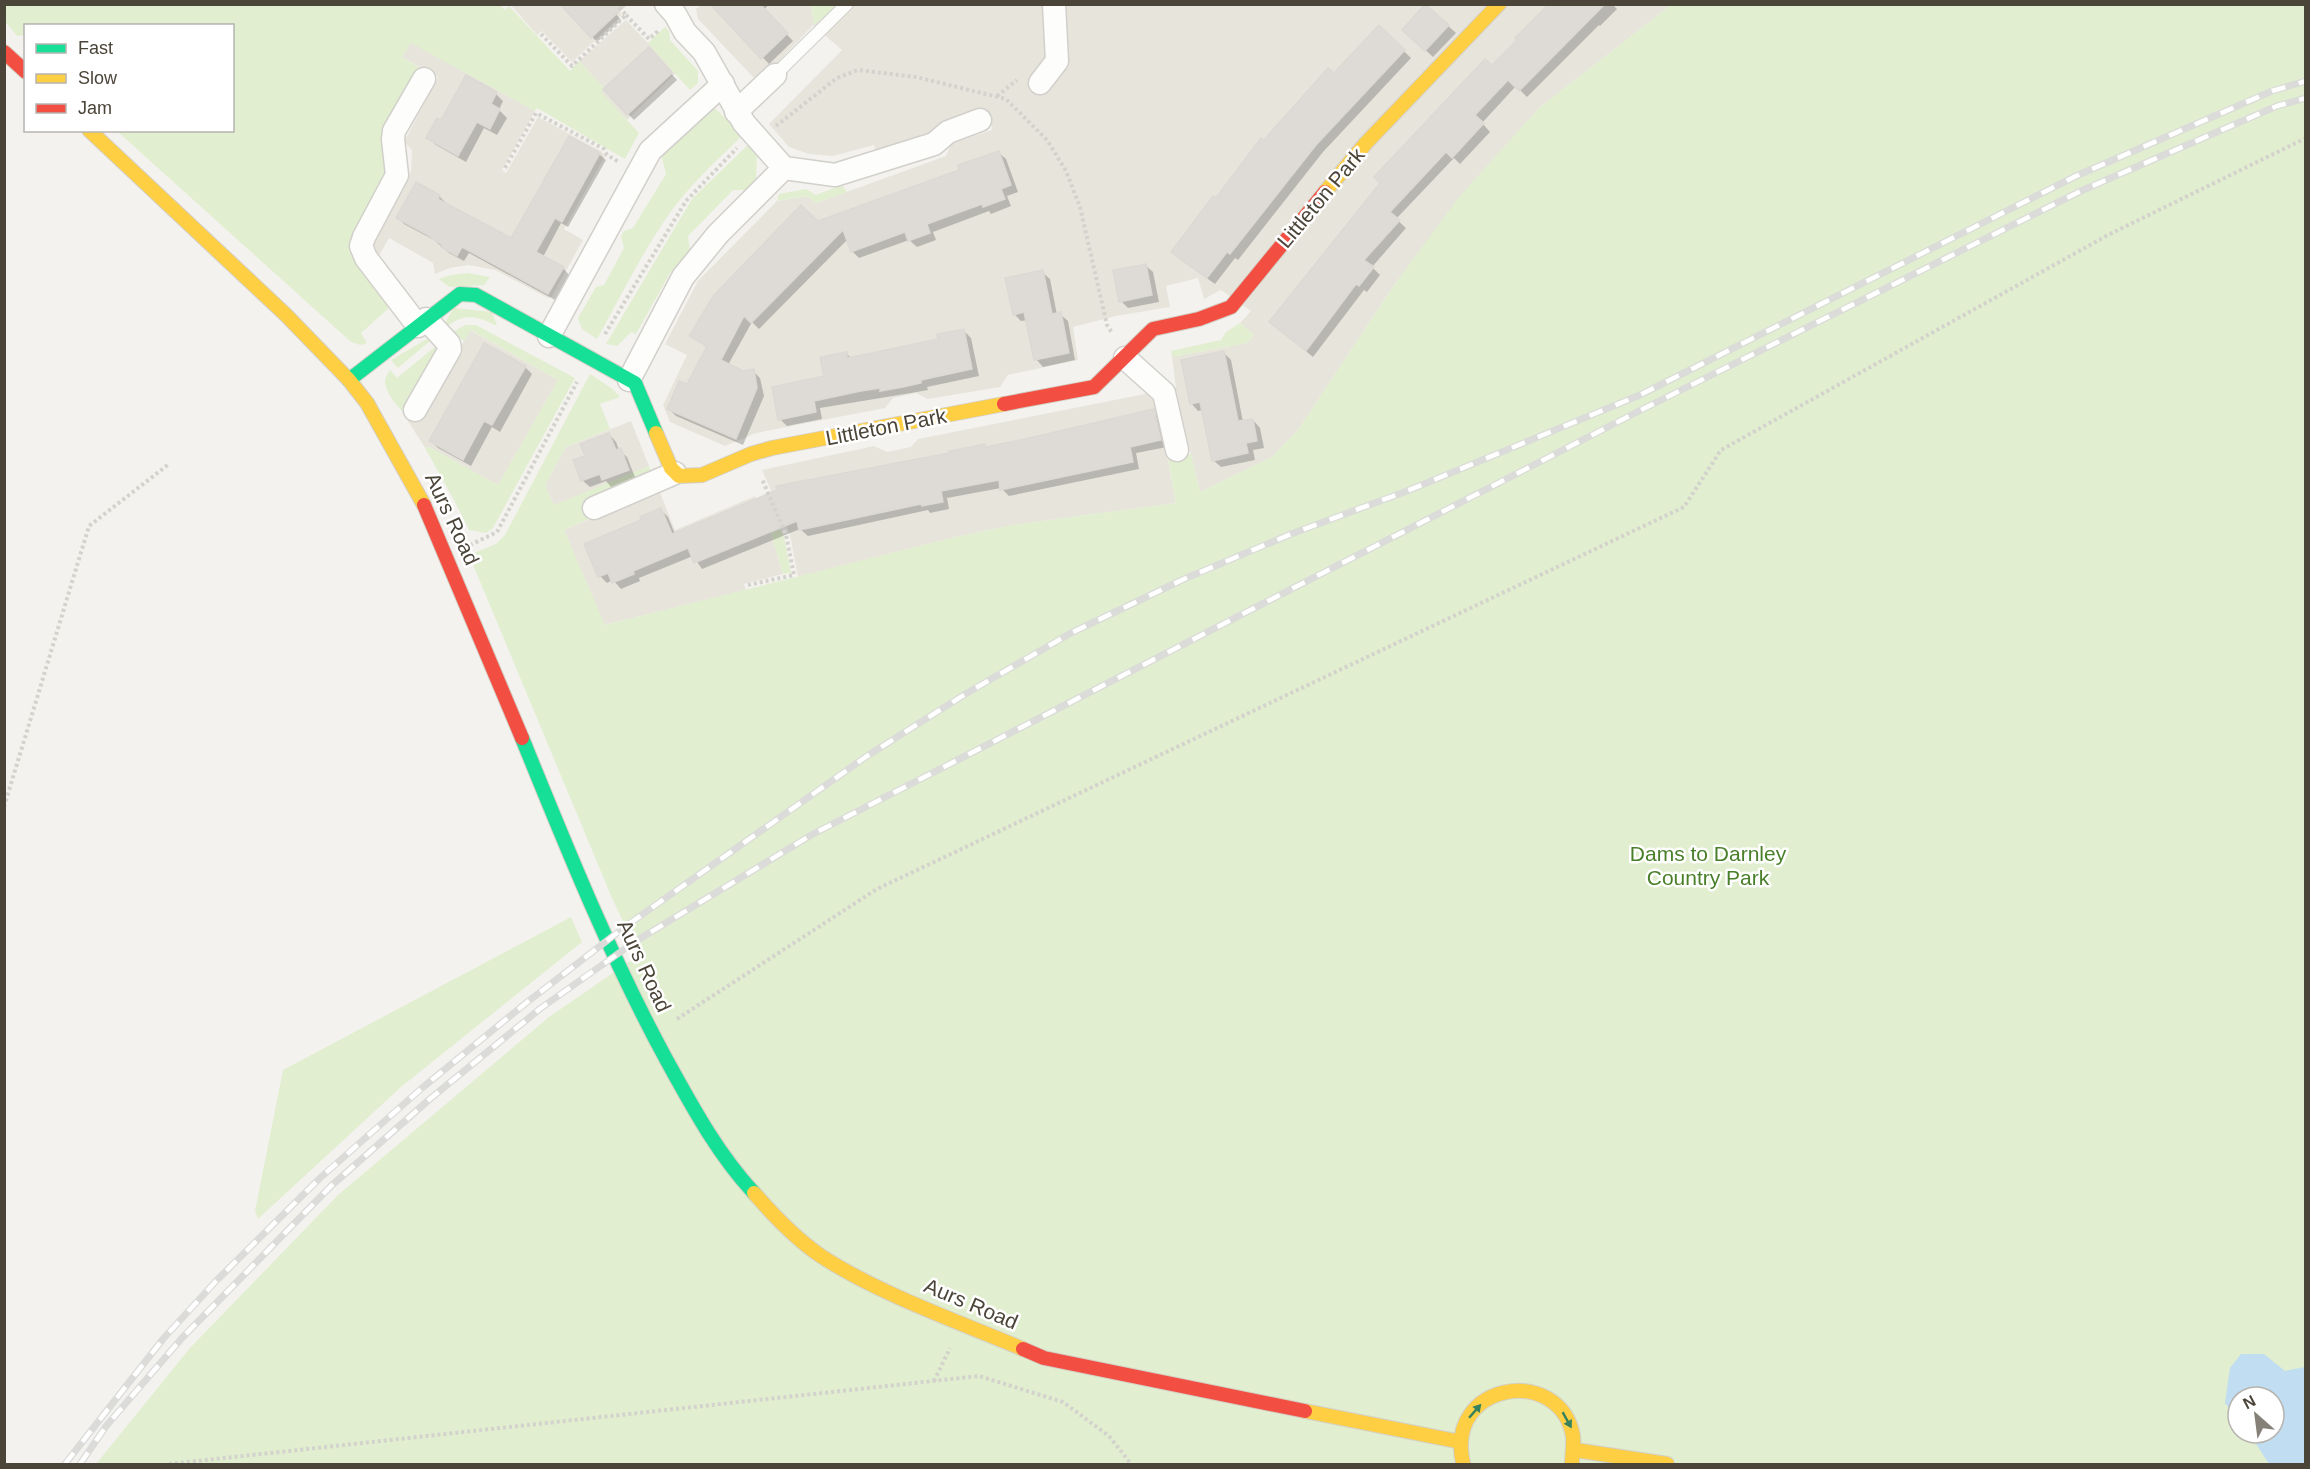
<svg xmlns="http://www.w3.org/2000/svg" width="2310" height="1469" viewBox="0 0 2310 1469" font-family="Arial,sans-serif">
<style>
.residential{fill:#e7e4dc}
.green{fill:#e1eecf;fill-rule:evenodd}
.water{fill:#c0ddf1}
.shadow{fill:#0003}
.building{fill:#dedbd6;stroke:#dcd9d4;stroke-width:1.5}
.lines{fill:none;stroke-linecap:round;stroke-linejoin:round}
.lane-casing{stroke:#d2d0cb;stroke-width:14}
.street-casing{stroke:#d2d0cb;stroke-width:25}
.fast-casing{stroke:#d3cfc5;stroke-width:16}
.slow-casing{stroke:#d3cfc5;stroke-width:16}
.jam-casing{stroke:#d3cfc5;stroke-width:16}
.path{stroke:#d3d2cc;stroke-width:4;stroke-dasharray:3 3;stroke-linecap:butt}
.lane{stroke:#fdfdfc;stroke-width:12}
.street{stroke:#fdfdfc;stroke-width:22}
.fast{stroke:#16e098;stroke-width:14}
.slow{stroke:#ffcf43;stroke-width:14}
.jam{stroke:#f24e42;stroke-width:14}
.rail-casing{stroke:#dbdbda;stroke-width:7}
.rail{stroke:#fff;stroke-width:4.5;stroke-dasharray:14;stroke-linecap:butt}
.oneway{fill:#36825f}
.labels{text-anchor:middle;stroke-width:5;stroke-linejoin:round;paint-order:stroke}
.street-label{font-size:21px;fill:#4b4439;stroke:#fff}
.park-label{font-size:21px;fill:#4a7f2a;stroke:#fff}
</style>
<rect width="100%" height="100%" fill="#f4f2ee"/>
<!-- residential -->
<g class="residential">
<path d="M 510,4 L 613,5 L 622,15 L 572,62 L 542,31 L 537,35 Z"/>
<path d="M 838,4 L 1671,5 L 1539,108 L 1460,197 L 1395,284 L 1298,430 L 1272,457 L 1200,492 L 1178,401 L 1171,396 L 1171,389 L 1176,388 L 1172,357 L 1247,343 L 1254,335 L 1240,323 L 1251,311 L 1221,290 L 1204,299 L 1198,278 L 1166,286 L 1170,307 L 1116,316 L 1073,327 L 1078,360 L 1008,375 L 1000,387 L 928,399 L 916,393 L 893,398 L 885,408 L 756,433 L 725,446 L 670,422 L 663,405 L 687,355 L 665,344 L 698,281 L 777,201 L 807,196 L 816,203 L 946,156 L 951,144 L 992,130 L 990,117 L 985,109 L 941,124 L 934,132 L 877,154 L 874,145 L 833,156 L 809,154 L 789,147 L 769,124 L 842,50 L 813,25 L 763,78 L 753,77 L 698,19 L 696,9 L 701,5 L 811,5 L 814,25 Z"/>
<path d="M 626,20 L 676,73 L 627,120 L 600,92 L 604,88 L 579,61 Z"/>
<path d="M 411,42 L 535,111 L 502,170 L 506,173 L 538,117 L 601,151 L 605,156 L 564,229 L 583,240 L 552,296 L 548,298 L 495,270 L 469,265 L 450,268 L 435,274 L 433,263 L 389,238 L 377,259 L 370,244 L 411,172 L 412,150 L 404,142 L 438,77 L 402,57 Z"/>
<path d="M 470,330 L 558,380 L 498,485 L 431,448 L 424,446 L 402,412 L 420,420 Z"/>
<path d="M 1155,392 L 1176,503 L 1013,525 L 951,538 L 798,577 L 790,535 L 762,470 L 874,446 L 887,452 L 911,447 L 918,439 Z"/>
<path d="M 631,421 L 649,466 L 554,506 L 545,485 L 566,447 Z"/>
<path d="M 659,490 L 675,530 L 755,496 L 771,533 L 783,574 L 744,584 L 746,590 L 604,625 L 564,530 Z"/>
</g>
<!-- green -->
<g class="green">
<path d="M 5,4 L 499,4 L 505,10 L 509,6 L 570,71 L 579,61 L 604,88 L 601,92 L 639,133 L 625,159 L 537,108 L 535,111 L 411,43 L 402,57 L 419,67 L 383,132 L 385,176 L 352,235 L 349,249 L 358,267 L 390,307 L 361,333 L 367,343 L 360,345 L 351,342 L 117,131 L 232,130 L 232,26 L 26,26 L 25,35 L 17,36 L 5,21 Z"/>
<path d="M 811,4 L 838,4 L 838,5 L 814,25 Z"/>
<path d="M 1671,5 L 2305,5 L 2305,1464 L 96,1464 L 190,1348 L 338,1195 L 549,1017 L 639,955 L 612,898 L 469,555 L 496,544 L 505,535 L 590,374 L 614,390 L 620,397 L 600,404 L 610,429 L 566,447 L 545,485 L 554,505 L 649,466 L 651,473 L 583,501 L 589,519 L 564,530 L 605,625 L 951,538 L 1013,525 L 1176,503 L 1168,459 L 1191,454 L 1200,492 L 1272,457 L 1298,430 L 1395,284 L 1459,197 L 1539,108 ZM 2238,1397 L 2274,1397 L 2274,1433 L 2238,1433 Z"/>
<path d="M 665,27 L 669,31 L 670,40 L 698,71 L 698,83 L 690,90 L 648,43 Z"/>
<path d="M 714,107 L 742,136 C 717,160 692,183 672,210 C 643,250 621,296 597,339 L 582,329 L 578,318 L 596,287 L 604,285 L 624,248 L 621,236 L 624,231 L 633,228 L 666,174 L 661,155 Z"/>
<path d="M 749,144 L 757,152 L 756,182 L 749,190 L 733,190 L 688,236 L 690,251 L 670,273 L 636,334 L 631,332 L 617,346 L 606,344 L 692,199 Z"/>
<path d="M 842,185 L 847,192 L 816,203 L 807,196 L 777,201 L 779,194 L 806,189 L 816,195 Z"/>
<path d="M 468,273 L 490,277 L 484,285 L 449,287 L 439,279 L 451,275 Z"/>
<path d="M 454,308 L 492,312 L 497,326 C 475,316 467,312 446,327 L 444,324 Z"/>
<path d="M 1240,323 L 1254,335 L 1247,343 L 1172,357 L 1171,351 L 1221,340 L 1226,332 Z"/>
<path d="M 465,325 L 476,325 L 575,378 L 493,528 L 486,533 L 469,530 L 454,500 L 424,446 L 431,448 L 498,485 L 558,380 L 471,330 L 464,341 L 451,333 Z"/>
<path d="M 427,339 L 430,341 L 398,368 L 391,360 Z"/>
<path d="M 436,346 L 437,351 L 407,414 C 398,410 384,390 385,380 C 386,376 388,373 390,370 L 397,378 Z"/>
<path d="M 780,529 L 784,537 L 791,573 L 783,574 L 771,533 Z"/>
<path d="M 571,917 L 582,942 L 401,1087 L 258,1219 L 255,1211 L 283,1070 Z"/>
</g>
<!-- water -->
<path class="water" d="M 2241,1354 L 2264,1354 L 2285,1371 L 2305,1367 L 2305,1464 L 2269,1464 L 2249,1433 L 2274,1433 L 2274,1397 L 2238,1397 L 2238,1419 L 2225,1403 L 2230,1368 Z"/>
<!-- shadow -->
<g class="shadow">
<path d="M 562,4 L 607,4 L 621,20 L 597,42 Z"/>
<path d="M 718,4 L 769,4 L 764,10 L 793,41 L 769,64 L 715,7 Z"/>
<path d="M 1552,4 L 1612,4 L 1617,9 L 1600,26 L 1599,25 L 1527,97 L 1516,86 L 1482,123 L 1490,132 L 1460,164 L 1454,158 L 1396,219 L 1406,228 L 1372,267 L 1380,275 L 1367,292 L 1364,290 L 1313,357 L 1279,329 L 1492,68 Z"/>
<path d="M 1426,6 L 1456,33 L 1433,57 L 1404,30 Z"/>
<path d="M 1379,27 L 1411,58 L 1323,152 L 1238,260 L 1235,258 L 1215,284 L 1180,259 L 1173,252 L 1264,142 L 1334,75 Z"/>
<path d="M 649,49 L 677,80 L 634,120 L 605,90 Z"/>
<path d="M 496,94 L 503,101 L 499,110 L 507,118 L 497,135 L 484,128 L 466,162 L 436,145 L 428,138 Z"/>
<path d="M 998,152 L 1006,159 L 1018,192 L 1007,196 L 1011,206 L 991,214 L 989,211 L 933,232 L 936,240 L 917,247 L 909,240 L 859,258 L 852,251 L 848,239 L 759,329 L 752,322 L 728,365 L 743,373 L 753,371 L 760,378 L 764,396 L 743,445 L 676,416 L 669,409 L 687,386 L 708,348 L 691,336 L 817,223 L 961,171 Z"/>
<path d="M 599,154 L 606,160 L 568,227 L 561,223 L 543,257 L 563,268 L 569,275 L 555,300 L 469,253 L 464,261 L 449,253 L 434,240 L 404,224 L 398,218 L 417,184 L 439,196 L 446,203 L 445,205 L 511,240 Z"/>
<path d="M 1145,265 L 1153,272 L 1159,302 L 1128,308 L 1121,301 Z"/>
<path d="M 1042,272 L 1050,279 L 1057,315 L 1060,314 L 1068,321 L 1075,360 L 1043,367 L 1036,359 L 1028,320 L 1021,321 L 1014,314 Z"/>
<path d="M 964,331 L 971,338 L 979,376 L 927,387 L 928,390 L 911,393 L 820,408 L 822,419 L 787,426 L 780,419 L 826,378 L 846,353 L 851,358 L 940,341 Z"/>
<path d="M 1223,352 L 1231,360 L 1243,422 L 1253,420 L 1260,428 L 1264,448 L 1253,450 L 1255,460 L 1221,467 L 1213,460 L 1203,410 L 1198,411 L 1191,403 Z"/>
<path d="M 525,367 L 532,374 L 500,432 L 492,427 L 471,466 L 438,448 L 431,441 Z"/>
<path d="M 1153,411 L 1160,418 L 1167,447 L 1136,453 L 1139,469 L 1009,496 L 1001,488 L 947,498 L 949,509 L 930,513 L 928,510 L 808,536 L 800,529 L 702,569 L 693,556 L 639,578 L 640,581 L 621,589 L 613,580 L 607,583 L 600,576 L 643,521 L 661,510 L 668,517 L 675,534 L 987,448 Z"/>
<path d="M 609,434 L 616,442 L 619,450 L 627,457 L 635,477 L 611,487 L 606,481 L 590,487 L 582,480 L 587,457 Z"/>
</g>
<!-- building -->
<g class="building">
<path d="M 560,4 L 627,4 L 591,38 Z"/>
<path d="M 710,4 L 760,4 L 788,33 L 761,59 Z"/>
<path d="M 1425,4 L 1449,25 L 1425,51 L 1402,30 Z"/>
<path d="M 1549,4 L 1605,4 L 1519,91 L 1508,80 L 1475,115 L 1484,123 L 1452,158 L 1446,152 L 1390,212 L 1400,220 L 1364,260 L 1374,267 L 1359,286 L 1356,284 L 1306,351 L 1269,322 L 1380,183 L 1374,177 L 1485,59 L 1492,65 L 1517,40 L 1515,38 Z"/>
<path d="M 1379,25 L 1405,50 L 1316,145 L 1230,254 L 1227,252 L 1207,278 L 1171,252 L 1213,196 L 1216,198 L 1261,138 L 1264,140 L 1328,68 L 1334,73 Z"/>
<path d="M 649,47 L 672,73 L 627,115 L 603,89 Z"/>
<path d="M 466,75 L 497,92 L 491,104 L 500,109 L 490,129 L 477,122 L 458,156 L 426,138 L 437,118 L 441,120 Z"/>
<path d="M 569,136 L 600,153 L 562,222 L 555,218 L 536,252 L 564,267 L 548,294 L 462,247 L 457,256 L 441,247 L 442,245 L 426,234 L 396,218 L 416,182 L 440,195 L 438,199 L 511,238 Z"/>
<path d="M 999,151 L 1011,185 L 1001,189 L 1005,199 L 983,207 L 982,204 L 927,224 L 930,233 L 908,241 L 905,232 L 851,252 L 843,230 L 751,323 L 744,316 L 721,360 L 743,371 L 754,369 L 757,388 L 736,439 L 667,409 L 679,381 L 687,384 L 707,346 L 689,336 L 714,295 L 801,205 L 818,221 L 959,170 L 958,165 Z"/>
<path d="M 1146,264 L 1152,295 L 1119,302 L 1113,270 Z"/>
<path d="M 1043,270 L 1052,314 L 1061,312 L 1069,353 L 1034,360 L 1024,312 L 1013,315 L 1005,278 Z"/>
<path d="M 964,329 L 972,369 L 921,380 L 921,383 L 903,387 L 880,391 L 880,388 L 861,391 L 814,401 L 816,412 L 778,420 L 772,387 L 824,376 L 820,357 L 847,352 L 847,358 L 872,353 L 938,339 L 937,334 Z"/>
<path d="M 484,343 L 526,366 L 492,425 L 484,421 L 463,460 L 429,441 Z"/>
<path d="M 1224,351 L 1238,421 L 1253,419 L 1257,441 L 1246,443 L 1248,453 L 1212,461 L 1200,402 L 1190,404 L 1181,360 Z"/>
<path d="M 1154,409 L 1161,440 L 1130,447 L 1133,462 L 1000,490 L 999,480 L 941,491 L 943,502 L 922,506 L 921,504 L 799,530 L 797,521 L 694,563 L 688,548 L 633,571 L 634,574 L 612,583 L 608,573 L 598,577 L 584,544 L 641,520 L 640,517 L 661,508 L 672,534 L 777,490 L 776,486 L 949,453 L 949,451 L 985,444 L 986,447 L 1025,439 Z"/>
<path d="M 609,433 L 616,450 L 621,448 L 629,470 L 602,480 L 600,474 L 581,481 L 573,460 L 585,456 L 580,444 Z"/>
</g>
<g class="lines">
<defs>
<path id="lane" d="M 775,75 L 847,4"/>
<g id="street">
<path d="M 666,4 L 675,14 L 685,32 L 704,52 L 744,123 L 784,168 L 835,175 L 934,144 L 948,132 L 980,120"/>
<path d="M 1040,83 L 1057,61 L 1054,4"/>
<path d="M 736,112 L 775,75"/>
<path d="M 418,326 L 366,258 L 361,246 L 364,237 L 397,175 L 393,139 L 394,131 L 424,79"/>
<path d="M 549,336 L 650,151 L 723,84"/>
<path d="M 1125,358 L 1164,393 L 1177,450"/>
<path d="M 629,380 L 683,277 L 718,234 L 784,168"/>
<path d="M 415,410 L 450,349 L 449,344 L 426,319"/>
<path d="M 594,508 L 675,473"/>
</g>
<g id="fast">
<path d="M 349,380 L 460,294 L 476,295 L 635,383 L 656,433"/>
<path d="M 522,738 C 566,846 610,956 666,1059 C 692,1106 717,1153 754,1193"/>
</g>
<g id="slow">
<path d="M 89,130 L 286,315 L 349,380 L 367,403 L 424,505"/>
<path d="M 1325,192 L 1366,143 L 1499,4"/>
<path d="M 656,433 L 671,468 L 679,476 L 702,475 L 751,454 L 772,448 L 1004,404"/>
<path d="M 754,1193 C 774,1216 796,1239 821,1256 C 879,1294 959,1322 1023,1349"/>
<path d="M 1305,1411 L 1461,1442"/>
<path d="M 1575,1450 L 1667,1464"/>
<path d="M 1463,1463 C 1444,1382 1560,1364 1573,1436 C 1574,1445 1572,1455 1572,1464"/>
</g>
<g id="jam">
<path d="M 4,52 L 26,72"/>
<path d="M 1004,404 L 1094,387 L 1153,329 L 1199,319 L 1231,307 L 1325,192"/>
<path d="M 424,505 L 522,738"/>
<path d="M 1023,1349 L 1044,1358 L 1305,1411"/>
</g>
</defs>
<!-- lane casing -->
<use href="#lane" class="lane-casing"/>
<!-- street casing -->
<use href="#street" class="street-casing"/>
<!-- fast casing -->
<use href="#fast" class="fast-casing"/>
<!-- slow casing -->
<use href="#slow" class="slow-casing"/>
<!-- jam casing -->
<use href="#jam" class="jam-casing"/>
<!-- path -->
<g class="path">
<path d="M 626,15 L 649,39 L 659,30"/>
<path d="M 541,34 L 572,66 L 626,15 L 616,4"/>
<path d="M 997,96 L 1017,80"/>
<path d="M 776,126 L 837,78 L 858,70 L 916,77 L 1006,99 L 1047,140 L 1066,171 L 1080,207 L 1107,325 L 1112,333"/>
<path d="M 505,168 L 536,113 L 604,149 L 607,155 L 619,162"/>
<path d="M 605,334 L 686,201 L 737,148"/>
<path d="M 470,545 L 497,532 L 577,382"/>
<path d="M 748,585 L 794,575 L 786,535 L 762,479"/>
<path d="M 4,807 L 89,526 L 169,464"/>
<path d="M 677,1019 L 877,889 L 1684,507 L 1721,450 L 2108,235 L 2306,138"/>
<path d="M 934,1381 L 950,1348"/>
<path d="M 169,1464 L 979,1376 L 1063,1402 L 1109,1436 L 1131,1464"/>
</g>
<!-- lane -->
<use href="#lane" class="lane"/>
<!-- street -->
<use href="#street" class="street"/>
<!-- fast -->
<use href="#fast" class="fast"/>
<!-- slow -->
<use href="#slow" class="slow"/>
<!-- jam -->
<use href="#jam" class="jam"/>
<defs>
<g id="rail">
<path d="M 65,1464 L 163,1339 L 216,1281 L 320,1178 L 422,1088 L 526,1003 L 626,926 L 867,756 L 967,693 L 1071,633 L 1184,579 L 1291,534 L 1407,491 L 1640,395 L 2076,176 L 2272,91 L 2306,81"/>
<path d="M 80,1464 L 107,1425 L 182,1338 L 331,1186 L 431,1098 L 541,1008 L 636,941 L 813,834 L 1643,409 L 2083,190 L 2277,106 L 2306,98"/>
</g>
</defs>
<!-- rail casing -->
<use href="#rail" class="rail-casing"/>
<!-- rail -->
<use href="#rail" class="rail"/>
</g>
<!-- one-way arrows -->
<defs><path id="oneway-solid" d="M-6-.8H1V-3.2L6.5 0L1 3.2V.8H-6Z" transform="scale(1.5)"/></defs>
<g class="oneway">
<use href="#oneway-solid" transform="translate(1475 1411) rotate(-49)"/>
<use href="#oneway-solid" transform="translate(1567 1420) rotate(61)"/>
</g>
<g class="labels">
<!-- street labels -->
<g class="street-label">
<text transform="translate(1321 198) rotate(-50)" y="7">Littleton Park</text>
<text transform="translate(886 427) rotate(-11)" y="7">Littleton Park</text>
<text transform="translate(452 519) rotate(65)" y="7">Aurs Road</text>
<text transform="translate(644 966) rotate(65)" y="7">Aurs Road</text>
<text transform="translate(971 1304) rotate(23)" y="7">Aurs Road</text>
</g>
<!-- park labels -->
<g class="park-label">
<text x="1708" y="861">Dams to Darnley<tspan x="1708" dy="24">Country Park</tspan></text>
</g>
</g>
<!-- border -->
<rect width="2310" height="1469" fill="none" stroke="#4b4439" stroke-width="12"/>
<!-- legend -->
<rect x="24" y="24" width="210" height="108" fill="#ffffff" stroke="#b7b4b0" stroke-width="1.5"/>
<rect x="36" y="44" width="30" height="9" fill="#16e098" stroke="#b7b4b0" stroke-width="1.5"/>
<text x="78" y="54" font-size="18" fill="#4b4439">Fast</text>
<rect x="36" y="74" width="30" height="9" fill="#ffcf43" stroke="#b7b4b0" stroke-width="1.5"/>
<text x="78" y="84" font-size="18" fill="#4b4439">Slow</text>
<rect x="36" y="104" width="30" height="9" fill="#f24e42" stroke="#b7b4b0" stroke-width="1.5"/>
<text x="78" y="114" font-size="18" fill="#4b4439">Jam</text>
<!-- north arrow -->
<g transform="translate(2256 1415) rotate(332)"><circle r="28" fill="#ffffff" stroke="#b7b4b0" stroke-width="1.5"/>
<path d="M0-4.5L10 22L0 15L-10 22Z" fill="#868178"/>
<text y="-9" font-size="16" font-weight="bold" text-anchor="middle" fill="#4b4439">N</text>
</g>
</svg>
